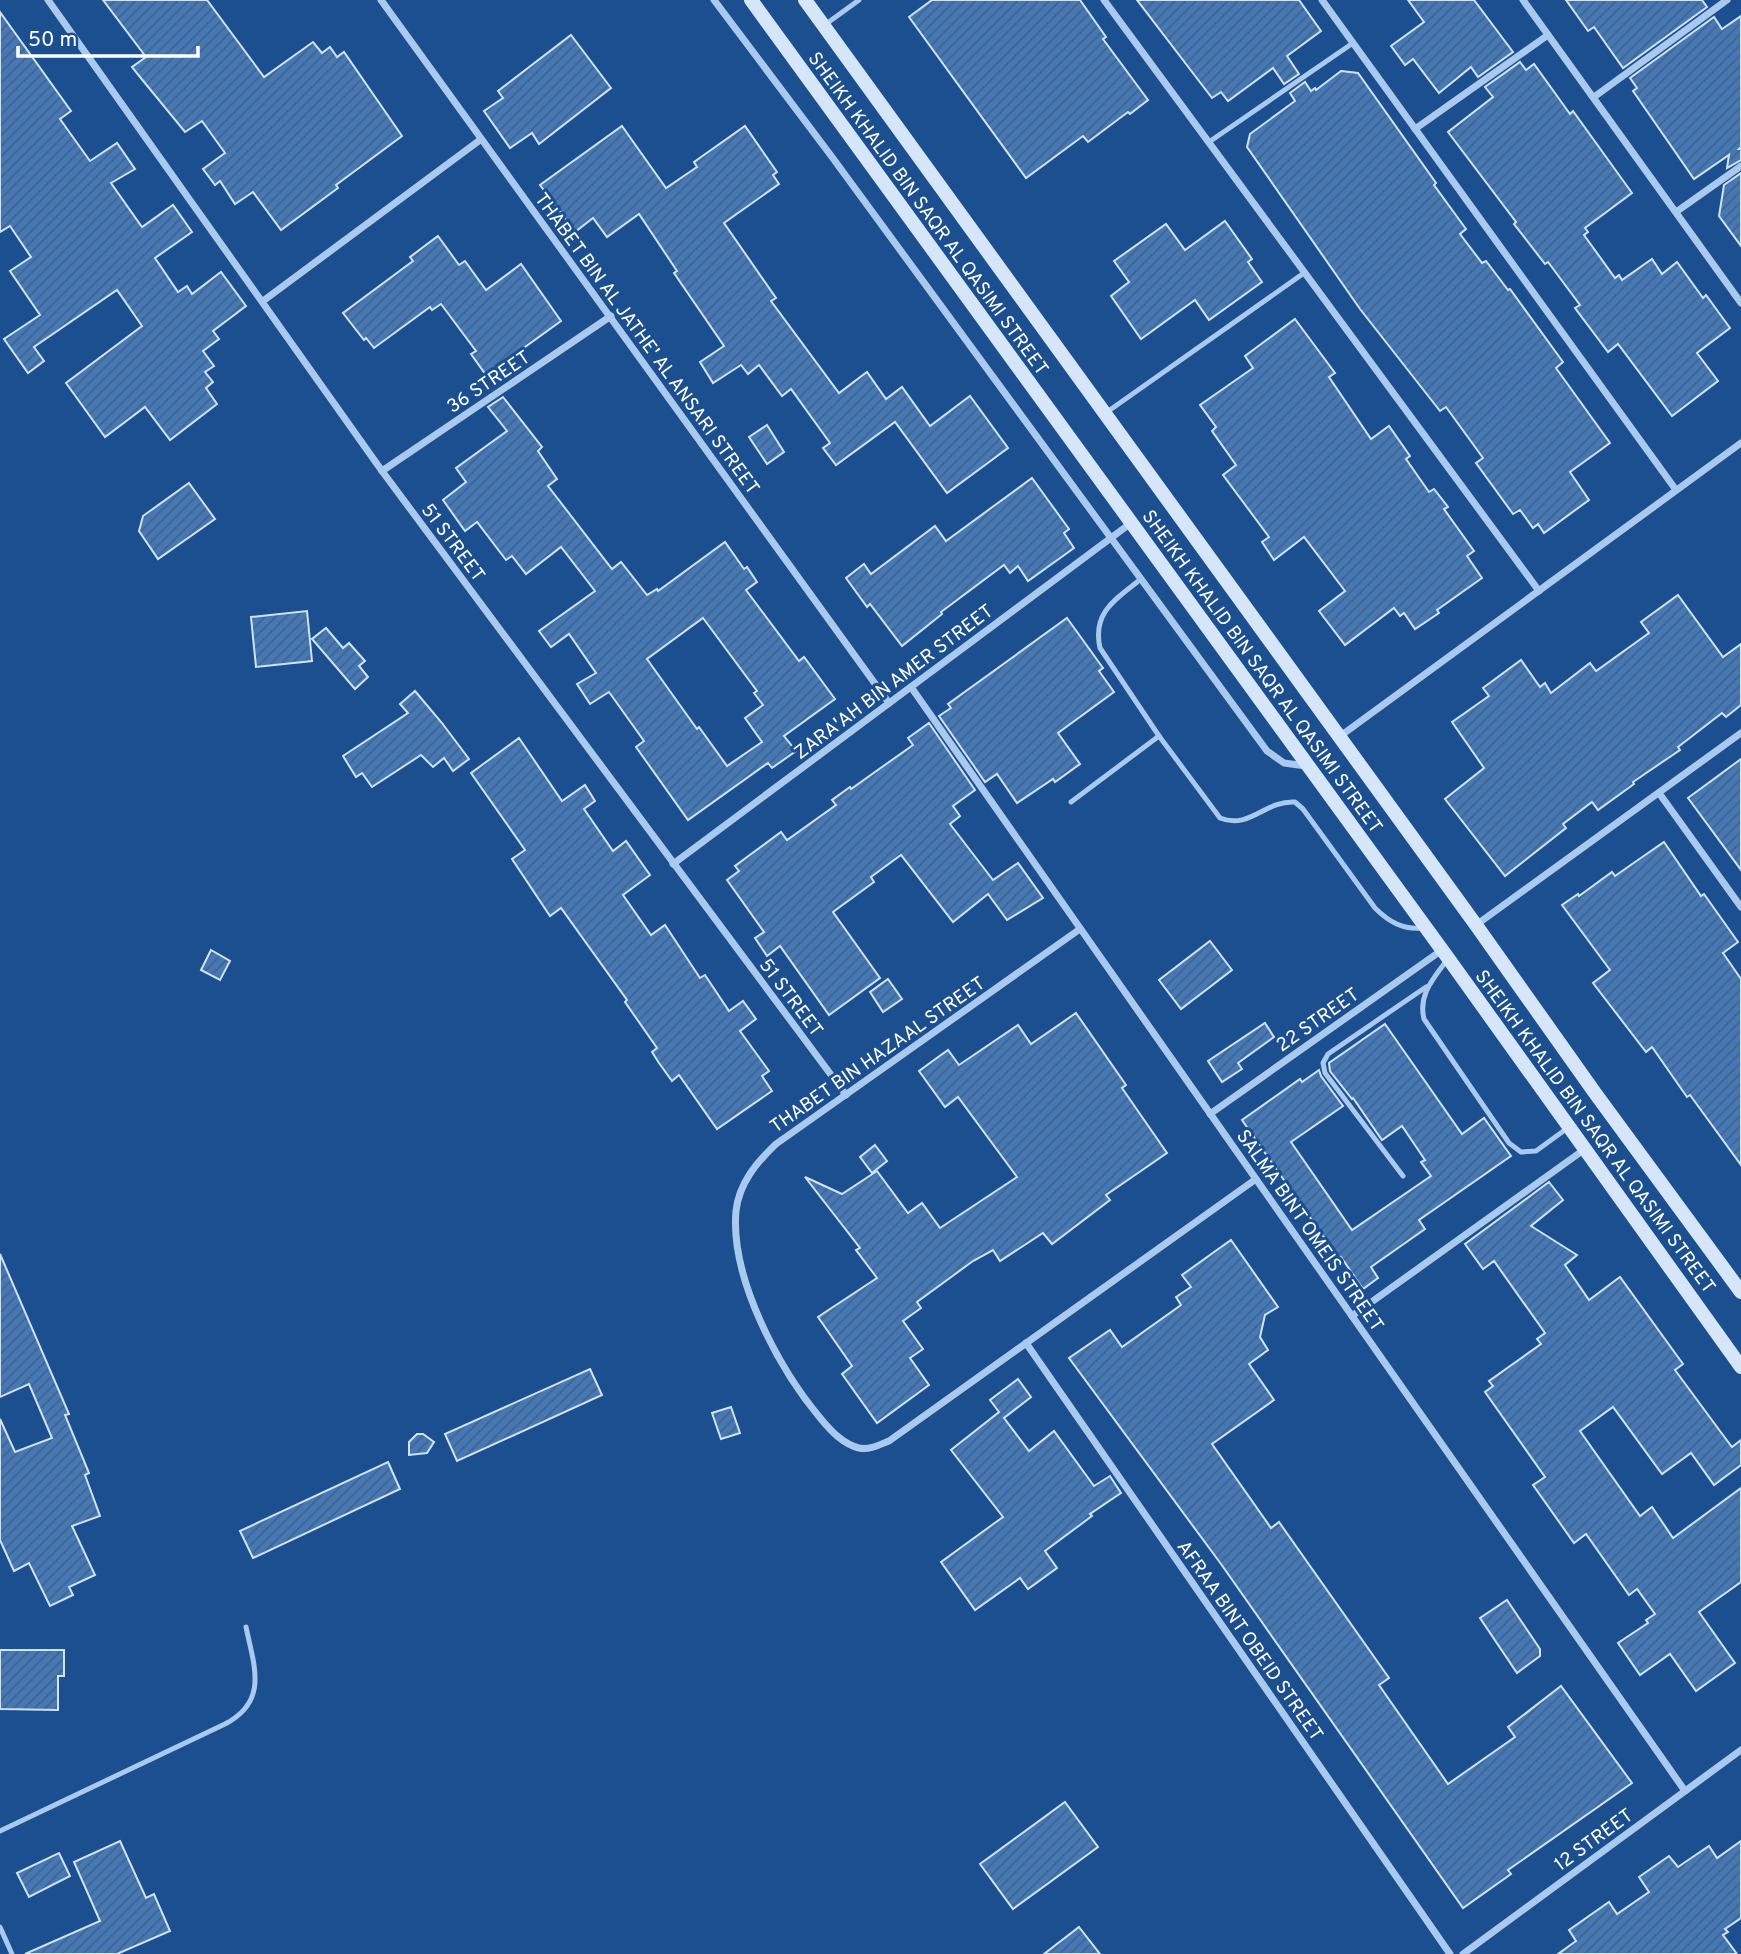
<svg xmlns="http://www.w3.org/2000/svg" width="1741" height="1954" viewBox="0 0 1741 1954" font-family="Overpass,sans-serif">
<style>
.building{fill:url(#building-hatch);stroke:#cfe3fa;stroke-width:2;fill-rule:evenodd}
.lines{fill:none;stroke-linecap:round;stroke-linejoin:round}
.lane{stroke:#a9c9ee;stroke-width:5}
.street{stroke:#a9c9ee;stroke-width:7}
.secondary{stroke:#d6e6fa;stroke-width:14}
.labels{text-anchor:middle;stroke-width:6;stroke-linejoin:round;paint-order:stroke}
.street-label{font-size:19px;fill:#fff;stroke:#1b4f8f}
</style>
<defs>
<pattern id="building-hatch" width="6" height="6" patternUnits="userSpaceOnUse" patternTransform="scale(1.75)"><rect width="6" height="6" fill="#4478b7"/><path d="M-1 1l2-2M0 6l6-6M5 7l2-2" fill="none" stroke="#486282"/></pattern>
</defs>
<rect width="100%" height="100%" fill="#1b4f8f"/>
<!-- building -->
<g class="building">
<path d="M 103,0 L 207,0 L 264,77 L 313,42 L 322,53 L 330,47 L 337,57 L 344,52 L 402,136 L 336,185 L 338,188 L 281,230 L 253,192 L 235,204 L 220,181 L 215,185 L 203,169 L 225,153 L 202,121 L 185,132 L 140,77 L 132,67 L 146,57 Z"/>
<path d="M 932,0 L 1080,0 L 1106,37 L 1103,39 L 1148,100 L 1130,114 L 1128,112 L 1088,142 L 1083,136 L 1026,178 L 909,17 Z"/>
<path d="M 1137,0 L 1299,0 L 1321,31 L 1287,56 L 1299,74 L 1284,84 L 1273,68 L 1228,101 L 1221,92 L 1212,98 Z"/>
<path d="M 1408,0 L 1474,0 L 1513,52 L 1478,77 L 1471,67 L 1439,93 L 1413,59 L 1405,65 L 1391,46 L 1424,22 Z"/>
<path d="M 1566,0 L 1702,0 L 1707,7 L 1623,68 L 1594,27 L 1588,31 Z"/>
<path d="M 0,12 L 71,111 L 60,119 L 90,161 L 117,143 L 135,169 L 111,183 L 142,227 L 173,205 L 192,232 L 155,258 L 178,292 L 187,286 L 192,294 L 221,272 L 246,306 L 213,331 L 219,339 L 203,351 L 214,366 L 205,372 L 213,382 L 206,388 L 217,404 L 170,440 L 145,407 L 105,437 L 66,383 L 142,326 L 117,290 L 34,347 L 44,361 L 28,373 L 4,339 L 40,315 L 10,271 L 31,257 L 10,226 L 0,232 Z"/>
<path d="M 1741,16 L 1741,147 L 1739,149 L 1741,149 L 1741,160 L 1727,168 L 1729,155 L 1694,179 L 1633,91 L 1637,88 L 1630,78 L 1714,17 L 1722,29 Z"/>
<path d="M 571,35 L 611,88 L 539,144 L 532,133 L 510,148 L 484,111 L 503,98 L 498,91 Z"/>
<path d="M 1520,62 L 1526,70 L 1534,64 L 1570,114 L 1573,111 L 1632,193 L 1585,228 L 1588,232 L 1584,235 L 1615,278 L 1619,275 L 1622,280 L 1652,259 L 1662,274 L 1677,262 L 1703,298 L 1706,295 L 1730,328 L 1697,353 L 1718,381 L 1672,416 L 1618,344 L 1608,352 L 1575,308 L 1580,305 L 1548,262 L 1545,264 L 1514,224 L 1516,222 L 1448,132 L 1493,97 L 1485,87 Z"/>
<path d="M 1341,71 L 1358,73 L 1436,183 L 1434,185 L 1466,229 L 1460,234 L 1482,263 L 1486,261 L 1508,290 L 1510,289 L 1563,362 L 1556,368 L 1610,443 L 1570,472 L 1589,500 L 1544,533 L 1538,524 L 1533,528 L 1520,510 L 1513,514 L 1476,463 L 1483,458 L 1446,407 L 1440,411 L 1360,309 L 1247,147 L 1250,134 L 1295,101 L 1290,93 L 1305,82 L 1311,91 L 1315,88 L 1316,90 Z"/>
<path d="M 622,126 L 666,188 L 697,167 L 694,162 L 745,126 L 777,172 L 773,175 L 779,184 L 724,223 L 776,298 L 771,301 L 839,393 L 867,372 L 886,399 L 902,387 L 930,426 L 970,396 L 1008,448 L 947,493 L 895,422 L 836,465 L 823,448 L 830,443 L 791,389 L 782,396 L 759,365 L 748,374 L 741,365 L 713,383 L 700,362 L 724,346 L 674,273 L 677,271 L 639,214 L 607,237 L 593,218 L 575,232 L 540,185 Z"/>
<path d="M 1741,173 L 1741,246 L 1719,216 L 1724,185 Z"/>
<path d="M 1225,221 L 1252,259 L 1248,262 L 1262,282 L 1209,320 L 1195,300 L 1141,339 L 1111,296 L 1129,282 L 1114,261 L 1166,224 L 1185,250 Z"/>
<path d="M 438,236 L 459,265 L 465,261 L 486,290 L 521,264 L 561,321 L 486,375 L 471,354 L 476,351 L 441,304 L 432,310 L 430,307 L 374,348 L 366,338 L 364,340 L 343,313 L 413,261 L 410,257 Z"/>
<path d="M 1295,319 L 1335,373 L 1329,377 L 1371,439 L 1389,426 L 1410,456 L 1406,459 L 1429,492 L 1434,489 L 1448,507 L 1444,509 L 1474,551 L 1467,556 L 1482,578 L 1437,610 L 1439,613 L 1415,629 L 1404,613 L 1400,616 L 1394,608 L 1345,645 L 1319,611 L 1345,591 L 1304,537 L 1274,560 L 1262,542 L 1269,537 L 1223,475 L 1236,465 L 1212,431 L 1216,427 L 1200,405 L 1253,368 L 1245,356 Z"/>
<path d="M 503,397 L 542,447 L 538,451 L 557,479 L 548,486 L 612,569 L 621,562 L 647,595 L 657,589 L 658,591 L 725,542 L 744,569 L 747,567 L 757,582 L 746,590 L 799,661 L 804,657 L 835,699 L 784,736 L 796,751 L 772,768 L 768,763 L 688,820 L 636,747 L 644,741 L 609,692 L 590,704 L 577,684 L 596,673 L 569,634 L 551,647 L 539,631 L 595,591 L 561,547 L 526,574 L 512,556 L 506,560 L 477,522 L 465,531 L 443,500 L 466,482 L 456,468 L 507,431 L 488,407 ZM 703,618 L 757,691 L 754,693 L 763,705 L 745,718 L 762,742 L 727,766 L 699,727 L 697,729 L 647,659 Z"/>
<path d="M 767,425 L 784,452 L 767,464 L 749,437 Z"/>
<path d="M 1032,478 L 1069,529 L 1064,533 L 1074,548 L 1028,581 L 1018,566 L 1010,573 L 1004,565 L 941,612 L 942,614 L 902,646 L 870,604 L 867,607 L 846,578 L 864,564 L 871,574 L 935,526 L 946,541 Z"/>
<path d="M 189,483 L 215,519 L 158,559 L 139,531 L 143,516 Z"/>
<path d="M 1678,595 L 1723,657 L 1741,644 L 1741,705 L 1726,717 L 1722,713 L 1678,747 L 1680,750 L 1633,782 L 1634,784 L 1598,810 L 1592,802 L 1563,824 L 1566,828 L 1505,876 L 1445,799 L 1484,768 L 1452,722 L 1489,696 L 1483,688 L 1521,660 L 1540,687 L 1545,683 L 1551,693 L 1590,663 L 1596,671 L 1649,633 L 1641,622 Z"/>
<path d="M 307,611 L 312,661 L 256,667 L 251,617 Z"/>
<path d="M 1067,618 L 1103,668 L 1099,671 L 1114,692 L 1058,733 L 1080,764 L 1055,782 L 1053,779 L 1017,803 L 997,774 L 985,782 L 939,716 L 951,708 L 948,704 Z"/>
<path d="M 326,628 L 343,648 L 349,643 L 365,661 L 359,666 L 368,677 L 355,689 L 312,639 Z"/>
<path d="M 415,691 L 442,723 L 469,759 L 453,771 L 444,758 L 433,767 L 421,755 L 372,787 L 362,773 L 356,777 L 343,756 L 408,713 L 400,704 Z"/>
<path d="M 929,723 L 975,790 L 953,806 L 960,816 L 950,824 L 993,880 L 1018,863 L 1043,898 L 1007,920 L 988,894 L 953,922 L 901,855 L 871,877 L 874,882 L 833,912 L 880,978 L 829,1015 L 780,946 L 767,956 L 755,938 L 764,932 L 727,880 L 739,871 L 735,866 L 781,832 L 787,840 L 836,805 L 832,800 L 850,787 L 851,789 L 913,745 L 908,738 Z"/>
<path d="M 519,738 L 562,801 L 585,785 L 595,801 L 584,809 L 613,851 L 626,841 L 650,875 L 623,895 L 651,935 L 665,925 L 700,978 L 705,975 L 729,1011 L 743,1001 L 756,1019 L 740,1031 L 769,1071 L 762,1076 L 772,1091 L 717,1129 L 679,1075 L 672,1081 L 659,1063 L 652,1052 L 657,1048 L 625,1002 L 627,1000 L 561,908 L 550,916 L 512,859 L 525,850 L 471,773 Z"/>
<path d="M 1741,759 L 1741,870 L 1688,798 Z"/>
<path d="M 1664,842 L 1701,896 L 1704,894 L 1738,942 L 1723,953 L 1741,979 L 1741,1165 L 1690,1095 L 1687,1097 L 1652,1047 L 1646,1052 L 1593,983 L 1610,970 L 1562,905 L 1578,894 L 1579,896 L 1612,872 L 1615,876 Z"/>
<path d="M 1210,941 L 1232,970 L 1181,1009 L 1159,980 Z"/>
<path d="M 211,950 L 230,961 L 220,980 L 201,970 Z"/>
<path d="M 888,979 L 902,999 L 883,1012 L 870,992 Z"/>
<path d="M 1076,1013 L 1126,1085 L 1122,1088 L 1167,1153 L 1106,1195 L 1110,1200 L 1052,1244 L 1043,1233 L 1000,1261 L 993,1250 L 973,1261 L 917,1302 L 921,1308 L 903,1321 L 923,1349 L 910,1358 L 929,1385 L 877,1423 L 842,1374 L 852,1366 L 818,1317 L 877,1278 L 856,1250 L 860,1248 L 805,1177 L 842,1194 L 877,1171 L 908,1213 L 922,1203 L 940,1228 L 1017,1177 L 958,1097 L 945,1107 L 919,1071 L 948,1050 L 959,1065 L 1018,1025 L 1031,1044 Z"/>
<path d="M 1265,1023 L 1274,1037 L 1238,1063 L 1242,1069 L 1222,1082 L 1208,1061 Z"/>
<path d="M 1385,1024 L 1462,1134 L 1484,1118 L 1511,1156 L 1419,1220 L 1425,1229 L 1371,1267 L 1378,1278 L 1363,1289 L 1341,1257 L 1339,1259 L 1242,1120 L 1300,1079 L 1302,1082 L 1319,1070 L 1321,1076 L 1343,1106 L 1291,1142 L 1352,1230 L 1431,1176 L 1421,1162 L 1425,1160 L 1402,1126 L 1382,1140 L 1353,1098 L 1352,1099 L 1330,1071 L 1329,1063 Z"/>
<path d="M 875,1145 L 887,1161 L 872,1173 L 860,1157 Z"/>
<path d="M 1549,1182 L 1563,1200 L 1531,1226 L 1577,1255 L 1565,1265 L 1589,1300 L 1620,1277 L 1683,1364 L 1675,1370 L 1720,1431 L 1732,1447 L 1741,1440 L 1741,1465 L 1714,1485 L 1691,1453 L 1662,1474 L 1613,1407 L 1580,1431 L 1640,1516 L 1652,1507 L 1673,1538 L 1741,1488 L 1741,1582 L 1699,1612 L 1735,1663 L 1696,1691 L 1670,1654 L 1640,1675 L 1618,1643 L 1648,1623 L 1646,1620 L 1655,1614 L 1637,1589 L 1629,1595 L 1586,1534 L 1574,1543 L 1533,1485 L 1545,1477 L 1485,1392 L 1493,1386 L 1489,1381 L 1541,1344 L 1537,1339 L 1545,1333 L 1494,1261 L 1483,1269 L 1465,1244 Z"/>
<path d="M 1231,1240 L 1278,1307 L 1265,1315 L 1260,1337 L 1268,1350 L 1249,1364 L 1274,1400 L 1212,1444 L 1271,1528 L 1279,1522 L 1389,1678 L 1379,1685 L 1448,1784 L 1515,1737 L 1508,1727 L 1561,1686 L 1632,1783 L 1508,1870 L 1511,1874 L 1463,1908 L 1221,1564 L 1069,1358 L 1110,1330 L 1122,1347 L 1181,1305 L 1176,1297 L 1191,1287 L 1182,1275 Z"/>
<path d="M 0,1254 L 69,1414 L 65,1415 L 89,1473 L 85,1475 L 100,1516 L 72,1526 L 95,1575 L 69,1587 L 73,1595 L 50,1606 L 29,1563 L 14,1571 L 0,1540 L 0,1419 L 15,1452 L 52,1438 L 29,1384 L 0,1397 Z"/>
<path d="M 590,1369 L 602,1395 L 457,1461 L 445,1434 Z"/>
<path d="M 1018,1379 L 1031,1397 L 1004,1418 L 1029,1451 L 1054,1431 L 1094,1486 L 1110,1476 L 1121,1493 L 1090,1514 L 1092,1516 L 1045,1551 L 1057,1568 L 1028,1589 L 1020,1578 L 975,1610 L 941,1562 L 1003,1517 L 951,1450 L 999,1412 L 990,1400 Z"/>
<path d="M 731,1407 L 740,1433 L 721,1439 L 712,1413 Z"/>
<path d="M 417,1434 L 423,1434 L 434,1442 L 427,1453 L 409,1455 L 409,1442 Z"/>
<path d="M 388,1462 L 400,1489 L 253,1558 L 240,1531 Z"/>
<path d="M 1507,1600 L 1540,1649 L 1540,1656 L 1517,1673 L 1480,1618 Z"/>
<path d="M 0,1650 L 64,1650 L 64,1676 L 58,1676 L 58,1710 L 0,1709 Z"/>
<path d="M 1065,1802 L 1098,1847 L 1013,1909 L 980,1864 Z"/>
<path d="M 120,1841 L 146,1898 L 154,1894 L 170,1931 L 117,1954 L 25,1954 L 100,1921 L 74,1862 Z"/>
<path d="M 1741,1841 L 1741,1918 L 1725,1929 L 1728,1932 L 1723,1935 L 1737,1954 L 1558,1954 L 1576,1941 L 1569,1930 L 1609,1902 L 1617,1914 L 1649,1892 L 1639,1877 L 1669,1856 L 1678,1867 L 1709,1846 L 1717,1858 Z"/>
<path d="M 59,1853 L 70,1876 L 29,1897 L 17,1873 Z"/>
<path d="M 1079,1927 L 1100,1954 L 1044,1954 Z"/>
</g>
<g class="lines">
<!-- lane -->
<g class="lane">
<path d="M 826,24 L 859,0"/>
<path d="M 1209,142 L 1353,43"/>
<path d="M 1107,412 L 1304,273"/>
<path d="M 1141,579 C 1116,599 1092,612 1100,648 L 1159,736 L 1220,818 C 1250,830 1265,800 1295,802 L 1303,809 L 1375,908 C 1389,922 1403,930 1423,928"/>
<path d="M 1071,802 L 1159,736"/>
<path d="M 1447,960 C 1433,979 1418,995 1424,1019 L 1509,1143 L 1521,1152 L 1536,1151 L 1569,1127"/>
<path d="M 1403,1176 L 1325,1073 L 1323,1063 L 1328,1054 L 1426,987"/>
<path d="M 0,1831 L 225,1724 C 269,1701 254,1666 246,1627"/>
<path d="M 0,1927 L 12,1954"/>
</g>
<!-- street -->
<g class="street">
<path d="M 48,0 L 382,471 L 846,1095"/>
<path d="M 381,0 L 889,703"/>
<path d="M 714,0 L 832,157 L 1267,751 L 1284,763 L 1306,766"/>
<path d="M 1104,0 L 1539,591"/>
<path d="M 1322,0 L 1676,490"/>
<path d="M 1523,0 L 1741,303"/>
<path d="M 1594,97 L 1727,0"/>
<path d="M 1415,129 L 1548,35"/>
<path d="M 1676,212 L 1741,166"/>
<path d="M 263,301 L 480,140"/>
<path d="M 382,471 L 611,316"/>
<path d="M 911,687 L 1685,1791"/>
<path d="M 1339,737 L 1741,443"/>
<path d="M 1659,793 L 1741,907"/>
<path d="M 673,864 L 1131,523"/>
<path d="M 1476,925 L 1741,733"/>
<path d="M 1080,929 L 776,1144 C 757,1162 739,1183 736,1211 C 730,1278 779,1369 821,1419 C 831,1431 843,1444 859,1448 C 870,1450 879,1445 889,1441 L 1256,1179"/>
<path d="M 1210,1114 L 1442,950"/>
<path d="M 1352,1316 L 1585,1149"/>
<path d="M 1026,1343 L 1450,1954"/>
<path d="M 1463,1954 L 1741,1750"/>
</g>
<!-- secondary -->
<g class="secondary">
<path d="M 751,0 L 1448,958 L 1741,1367"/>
<path d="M 805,0 L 1476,925 L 1595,1093 L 1741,1292"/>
</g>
</g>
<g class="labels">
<!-- street labels -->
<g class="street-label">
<text transform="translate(929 213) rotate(54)" y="7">SHEIKH KHALID BIN SAQR AL QASIMI STREET</text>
<text transform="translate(648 343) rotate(54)" y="7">THABET BIN AL JATHE' AL ANSARI STREET</text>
<text transform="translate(488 381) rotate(-34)" y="7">36 STREET</text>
<text transform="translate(454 542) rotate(53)" y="7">51 STREET</text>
<text transform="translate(1263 671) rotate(54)" y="7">SHEIKH KHALID BIN SAQR AL QASIMI STREET</text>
<text transform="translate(893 681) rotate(-37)" y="7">ZARA'AH BIN AMER STREET</text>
<text transform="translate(792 997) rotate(53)" y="7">51 STREET</text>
<text transform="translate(1317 1019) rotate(-35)" y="7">22 STREET</text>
<text transform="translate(877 1054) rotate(-35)" y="7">THABET BIN HAZAAL STREET</text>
<text transform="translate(1596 1131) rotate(54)" y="7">SHEIKH KHALID BIN SAQR AL QASIMI STREET</text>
<text transform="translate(1311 1230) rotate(55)" y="7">SALMA BINT OMEIS STREET</text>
<text transform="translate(1251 1640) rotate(55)" y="7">AFRAA BINT OBEID STREET</text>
<text transform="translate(1593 1839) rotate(-36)" y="7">12 STREET</text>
</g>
</g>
<!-- scale -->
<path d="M18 46v10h180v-10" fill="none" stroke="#ffffff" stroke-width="3.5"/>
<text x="28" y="46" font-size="21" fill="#ffffff" stroke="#1b4f8f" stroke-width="5" paint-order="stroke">50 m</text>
</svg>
